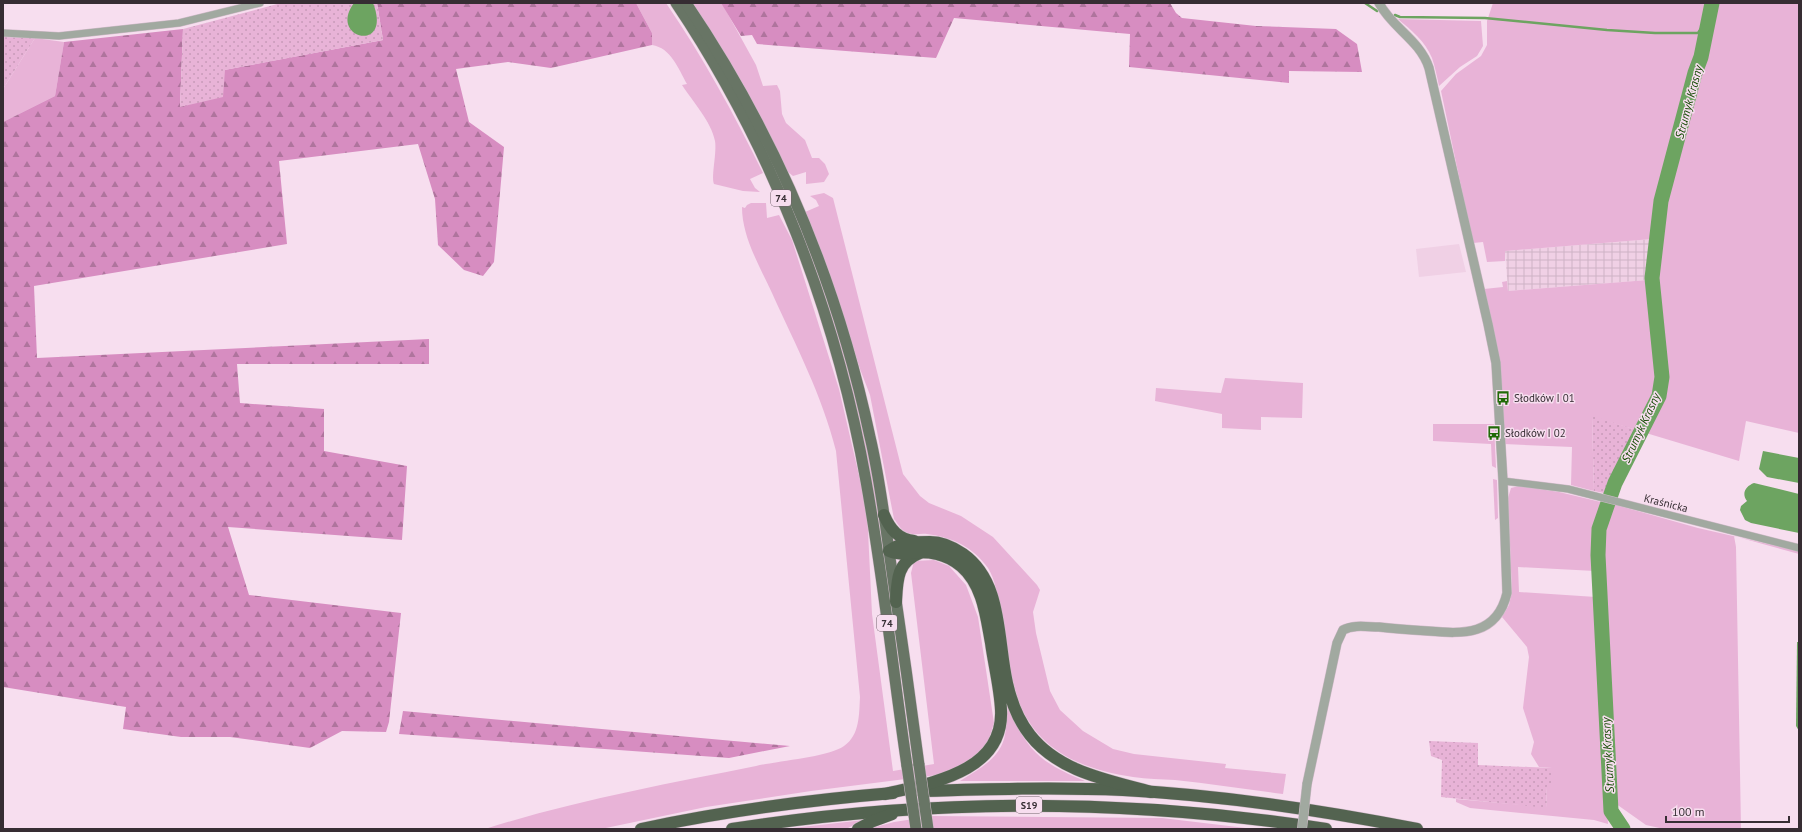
<svg xmlns="http://www.w3.org/2000/svg" width="1802" height="832" viewBox="0 0 1802 832" font-family="'PT Sans',sans-serif">
<style>
.built{fill:#f0d0e5}
.industrial{fill:url(#industrial-grid)}
.green{fill:#e8b3d7}
.forest{fill:url(#forest-firs)}
.garden{fill:url(#garden-dots)}
.water{fill:#6da461}
.lines{fill:none;stroke-linecap:round;stroke-linejoin:round}
.stream{stroke:#6da461;stroke-width:2.5}
.river{stroke:#6da461;stroke-width:15}
.minor-casing{stroke:#d0bbc9;stroke-width:8}
.tertiary-casing{stroke:#d0bbc9;stroke-width:10}
.primary-casing{stroke:#d0bbc9;stroke-width:12}
.motorway-casing{stroke:#d0bbc9;stroke-width:13}
.minor{stroke:#a1a9a0;stroke-width:7}
.tertiary{stroke:#a1a9a0;stroke-width:9}
.primary{stroke:#687565;stroke-width:11}
.motorway{stroke:#536350;stroke-width:12}
.tertiary-bridge-casing{stroke:#d0bbc9;stroke-width:10;stroke-linecap:butt}
.primary-bridge-casing{stroke:#d0bbc9;stroke-width:12;stroke-linecap:butt}
.tertiary-bridge{stroke:#a1a9a0;stroke-width:9}
.primary-bridge{stroke:#687565;stroke-width:11}
.labels{text-anchor:middle;stroke-width:3;stroke-linejoin:round;paint-order:stroke}
.shield{fill:#f7deef;stroke:#70626b;stroke-width:1}
.shield-label{font-size:10px;font-weight:bold;fill:#362d33}
.poi-label{font-size:11px;fill:#362d33;stroke:#f7deef;text-anchor:start}
.street-label{font-size:11px;fill:#362d33;stroke:#f7deef}
.water-label{font-size:12px;font-style:italic;fill:#134a02;stroke:#f7deef}
</style>
<defs>
<pattern id="industrial-grid" width="8" height="8" patternUnits="userSpaceOnUse"><rect width="8" height="8" fill="#f0d0e5"/><path d="M0 4h8M4 0v8" fill="none" stroke="#ceb3c5"/></pattern>
<pattern id="forest-firs" width="22" height="20" patternUnits="userSpaceOnUse"><rect width="22" height="20" fill="#d78dc1"/><path d="M5 1l3.5 6h-7zM16 11l3.5 6h-7z" fill="#af749d"/></pattern>
<pattern id="garden-dots" width="8" height="8" patternUnits="userSpaceOnUse"><rect width="8" height="8" fill="#e8b3d7"/><path d="M2 2h.1M6 6h.1" fill="none" stroke="#c89ab9" stroke-width="1.8" stroke-linecap="round"/></pattern>
</defs>
<rect width="100%" height="100%" fill="#f7deef"/>
<!-- built -->
<path class="built" d="M 1459,244 L 1466,272 L 1419,277 L 1416,249 Z"/>
<!-- industrial -->
<path class="industrial" d="M 1652,239 L 1648,280 L 1508,291 L 1505,251 Z"/>
<!-- green -->
<g class="green">
<path d="M 636,3 L 666,3 C 703,57 734,114 763,173 L 750,179 L 755,188 L 760,192 L 743,191 L 714,184 C 711,176 717,153 715,141 C 711,121 693,102 682,85 L 687,84 C 678,68 671,48 652,45 L 652,33 Z"/>
<path d="M 693,3 L 721,3 L 724,7 L 756,65 L 763,86 L 777,85 L 780,91 L 782,114 L 786,123 L 805,140 L 812,158 L 819,158 L 825,164 L 829,174 L 824,182 L 806,184 L 806,172 L 793,176 L 788,172 L 743,84 Z"/>
<path d="M 1493,3 L 1710,3 L 1698,57 L 1694,67 L 1658,201 L 1652,239 L 1505,251 L 1505,261 L 1487,262 L 1483,242 L 1473,243 L 1441,91 L 1456,74 L 1481,56 L 1487,45 L 1487,21 Z"/>
<path d="M 1716,3 L 1799,3 L 1799,433 L 1746,421 L 1739,461 L 1646,433 L 1666,383 L 1656,281 L 1664,209 L 1707,43 Z"/>
<path d="M 1398,19 L 1481,21 L 1483,46 L 1477,56 L 1460,67 L 1439,86 C 1437,76 1435,67 1432,58 C 1425,41 1411,30 1398,19 Z"/>
<path d="M 35,38 L 64,42 L 55,96 L 3,122 L 3,89 Z"/>
<path d="M 824,193 L 833,198 L 903,474 L 920,496 L 929,503 L 961,516 L 993,537 L 1037,585 L 1040,590 L 1033,612 L 1036,633 L 1050,691 L 1060,710 L 1083,731 L 1113,749 L 1134,754 L 1226,764 L 1225,768 L 1286,774 L 1283,794 C 1247,789 1211,784 1175,780 C 1161,779 1147,779 1133,777 C 1078,769 1030,747 1015,689 C 1008,663 1005,635 1000,609 C 997,595 996,581 988,568 C 973,547 952,537 927,534 C 920,533 913,536 906,532 C 900,529 898,524 894,519 L 870,395 L 860,369 L 830,275 L 805,212 L 819,206 L 816,200 L 810,196 Z"/>
<path d="M 790,199 C 812,258 834,316 852,377 C 867,430 876,486 882,541 L 859,417 L 786,200 Z"/>
<path d="M 751,203 L 766,203 L 767,218 L 779,215 L 792,240 L 839,389 L 867,510 L 872,614 L 893,771 L 934,764 L 911,573 L 914,561 L 934,560 L 949,566 L 966,585 L 978,617 L 994,723 L 988,742 L 971,761 L 945,774 L 811,791 L 706,807 L 601,829 L 485,829 C 573,801 666,784 756,766 C 777,761 829,757 844,746 C 860,735 859,714 860,697 L 836,451 C 822,395 796,346 772,293 C 760,267 742,237 742,207 L 745,208 L 747,205 Z"/>
<path d="M 1648,280 L 1659,378 L 1654,395 L 1637,430 L 1592,417 L 1594,491 L 1571,485 L 1572,447 L 1504,444 L 1484,289 L 1503,287 L 1502,282 L 1507,281 L 1508,291 Z"/>
<path d="M 1225,378 L 1303,383 L 1302,418 L 1261,417 L 1261,430 L 1222,428 L 1222,414 L 1155,401 L 1156,388 L 1221,393 Z"/>
<path d="M 1433,424 L 1494,424 L 1496,468 L 1492,466 L 1491,444 L 1433,441 Z"/>
<path d="M 1493,479 L 1497,480 L 1498,518 L 1495,520 Z"/>
<path d="M 1519,486 L 1559,492 L 1605,503 L 1597,529 L 1595,571 L 1518,567 L 1519,592 L 1596,597 L 1608,824 L 1594,820 L 1470,808 L 1456,802 L 1456,799 L 1547,807 L 1546,787 L 1552,768 L 1539,767 L 1531,754 L 1534,742 L 1523,708 L 1529,657 L 1527,647 L 1502,617 L 1509,605 L 1512,592 L 1508,498 L 1511,488 Z"/>
<path d="M 1609,503 L 1698,528 L 1799,551 L 1799,554 L 1734,536 L 1736,547 L 1741,829 L 1664,829 L 1646,825 L 1612,801 L 1599,555 L 1600,530 Z"/>
<path d="M 1008,707 C 1027,751 1041,763 1085,781 L 960,781 C 977,770 998,760 1004,739 C 1007,729 1006,717 1008,707 Z"/>
<path d="M 933,816 L 1162,818 L 1254,829 L 868,829 L 894,822 Z"/>
<path d="M 864,820 L 846,829 L 784,829 Z"/>
</g>
<!-- forest -->
<g class="forest">
<path d="M 377,3 L 636,3 L 652,33 L 652,45 L 551,68 L 508,62 L 456,69 L 469,122 L 504,147 L 494,262 L 483,276 L 464,270 L 438,245 L 435,199 L 418,144 L 279,161 L 287,244 L 34,286 L 37,358 L 429,339 L 429,364 L 237,364 L 240,403 L 324,409 L 324,451 L 407,466 L 402,540 L 228,527 L 249,595 L 401,613 L 389,722 L 386,732 L 342,731 L 310,748 L 230,737 L 181,737 L 123,729 L 126,707 L 3,687 L 3,122 L 55,96 L 64,42 L 183,29 L 180,106 L 224,70 L 383,40 Z"/>
<path d="M 721,3 L 1170,3 L 1176,13 L 1182,18 L 1256,26 L 1336,29 L 1357,44 L 1362,72 L 1289,71 L 1289,83 L 1129,67 L 1130,34 L 954,18 L 936,58 L 757,44 L 752,35 L 741,36 Z"/>
<path d="M 403,711 L 790,746 L 729,758 L 399,734 Z"/>
</g>
<!-- garden -->
<g class="garden">
<path d="M 281,3 L 377,3 L 383,40 L 225,70 L 223,97 L 180,107 L 183,29 Z"/>
<path d="M 3,37 L 35,38 L 3,89 Z"/>
<path d="M 1592,416 L 1640,431 L 1609,494 L 1594,491 Z"/>
<path d="M 1429,741 L 1478,743 L 1478,765 L 1552,768 L 1553,785 L 1546,787 L 1547,808 L 1441,797 L 1442,760 L 1431,756 Z"/>
</g>
<!-- water -->
<g class="water">
<path d="M 354,3 L 373,3 C 393,54 327,39 354,3 Z"/>
<path d="M 1763,451 L 1799,458 L 1799,483 L 1767,477 L 1759,469 Z"/>
<path d="M 1754,483 L 1799,494 L 1799,533 L 1751,523 L 1745,520 L 1740,510 L 1741,506 L 1747,501 C 1741,493 1746,486 1754,483 Z"/>
<path d="M 1797,642 L 1799,642 L 1799,731 L 1796,726 Z"/>
</g>
<g class="lines">
<!-- stream -->
<g class="stream">
<path d="M 1365,3 L 1377,11"/>
<path d="M 1395,15 L 1400,17 L 1485,18 L 1607,30 L 1655,33 L 1698,33 L 1704,24 L 1708,22"/>
</g>
<!-- river -->
<path class="river" d="M 1623,829 L 1611,811 L 1598,555 L 1599,529 L 1609,500 L 1615,483 L 1659,396 L 1662,377 L 1652,278 L 1661,201 L 1695,73 L 1701,57 L 1712,3"/>
<defs>
<g id="minor">
<path d="M 3,33 L 59,36 L 179,23 L 260,3"/>
<path d="M 1503,481 L 1568,489 L 1799,548"/>
</g>
<path id="tertiary" d="M 1307,784 L 1337,643 L 1343,630 C 1354,624 1368,627 1379,627 C 1396,629 1412,630 1428,631 C 1463,634 1497,636 1507,593 L 1503,481 L 1496,363 L 1488,324 L 1429,68 C 1420,40 1392,28 1379,3"/>
<g id="primary">
<path d="M 676,3 C 772,146 836,312 866,481 C 883,575 893,671 907,766"/>
<path d="M 686,3 C 775,134 837,282 870,437 C 880,479 885,522 891,565 C 901,632 910,698 919,765"/>
</g>
<g id="motorway">
<path d="M 884,515 C 890,529 898,539 914,541"/>
<path d="M 896,602 C 897,580 897,562 920,553"/>
<path d="M 921,791 C 988,789 1056,787 1123,790 C 1222,795 1320,810 1417,829"/>
<path d="M 885,794 C 931,783 1004,772 1001,710 C 1000,688 994,665 991,643 C 986,616 983,585 961,566 C 945,553 929,551 909,553 C 901,553 897,555 889,551 C 900,542 916,542 930,542 C 942,542 953,547 963,554 C 1003,582 997,640 1007,683 C 1011,701 1018,720 1030,735 C 1059,772 1108,780 1151,792"/>
<path d="M 641,829 C 724,811 808,800 893,793"/>
<path d="M 732,829 C 929,798 1128,798 1326,829"/>
<path d="M 858,829 L 873,821 L 892,814"/>
</g>
</defs>
<!-- minor casing -->
<use href="#minor" class="minor-casing"/>
<!-- tertiary casing -->
<use href="#tertiary" class="tertiary-casing"/>
<!-- primary casing -->
<use href="#primary" class="primary-casing"/>
<!-- motorway casing -->
<use href="#motorway" class="motorway-casing"/>
<!-- minor -->
<use href="#minor" class="minor"/>
<!-- tertiary -->
<use href="#tertiary" class="tertiary"/>
<!-- primary -->
<use href="#primary" class="primary"/>
<!-- motorway -->
<use href="#motorway" class="motorway"/>
<defs>
<path id="tertiary-bridge" d="M 1302,829 L 1307,784"/>
<g id="primary-bridge">
<path d="M 919,765 L 928,829"/>
<path d="M 907,766 L 916,829"/>
</g>
</defs>
<!-- tertiary-bridge casing -->
<use href="#tertiary-bridge" class="tertiary-bridge-casing"/>
<!-- primary-bridge casing -->
<use href="#primary-bridge" class="primary-bridge-casing"/>
<!-- tertiary-bridge -->
<use href="#tertiary-bridge" class="tertiary-bridge"/>
<!-- primary-bridge -->
<use href="#primary-bridge" class="primary-bridge"/>
</g>
<!-- icons -->
<defs>
<symbol id="bus-bare" viewBox="-9 -9 18 18"><path d="M-5-6H5V4H4V6H2V4H-2V6H-4V4H-5ZM-3.5-4V0h7V-4ZM-3.5 1.2v1.5H-2V1.2ZM2 1.2v1.5H3.5V1.2Z" fill="#206a07" stroke="#f7deef" stroke-width="2.5" paint-order="stroke"/></symbol>
</defs>
<g fill-rule="evenodd">
<use href="#bus-bare" x="1493" y="388" width="20" height="20"/>
<use href="#bus-bare" x="1484" y="423" width="20" height="20"/>
</g>
<g class="labels">
<!-- shield labels -->
<g class="shield">
<rect x="771" y="190" width="20" height="16" rx="3"/>
<rect x="877" y="615" width="20" height="16" rx="3"/>
<rect x="1016" y="797" width="26" height="16" rx="3"/>
</g>
<g class="shield-label">
<text x="781" y="202">74</text>
<text x="887" y="627">74</text>
<text x="1029" y="809">S19</text>
</g>
<!-- poi labels -->
<g class="poi-label">
<text x="1514" y="402">Słodków I 01</text>
<text x="1505" y="437">Słodków I 02</text>
</g>
<!-- street labels -->
<g class="street-label">
<text transform="translate(1666 503) rotate(14)" y="4">Kraśnicka</text>
</g>
<!-- water labels -->
<g class="water-label">
<text transform="translate(1689 102) rotate(-75)" y="4">Strumyk Krasny</text>
<text transform="translate(1641 428) rotate(-65)" y="4">Strumyk Krasny</text>
<text transform="translate(1608 755) rotate(-93)" y="4">Strumyk Krasny</text>
</g>
</g>
<!-- border -->
<rect width="1802" height="832" fill="none" stroke="#362d33" stroke-width="8"/>
<!-- scale -->
<path d="M1666 816v6h123v-6" fill="none" stroke="#362d33" stroke-width="2"/>
<text x="1672" y="816" font-size="12" fill="#362d33" stroke="#f7deef" stroke-width="3" paint-order="stroke">100 m</text>
</svg>
